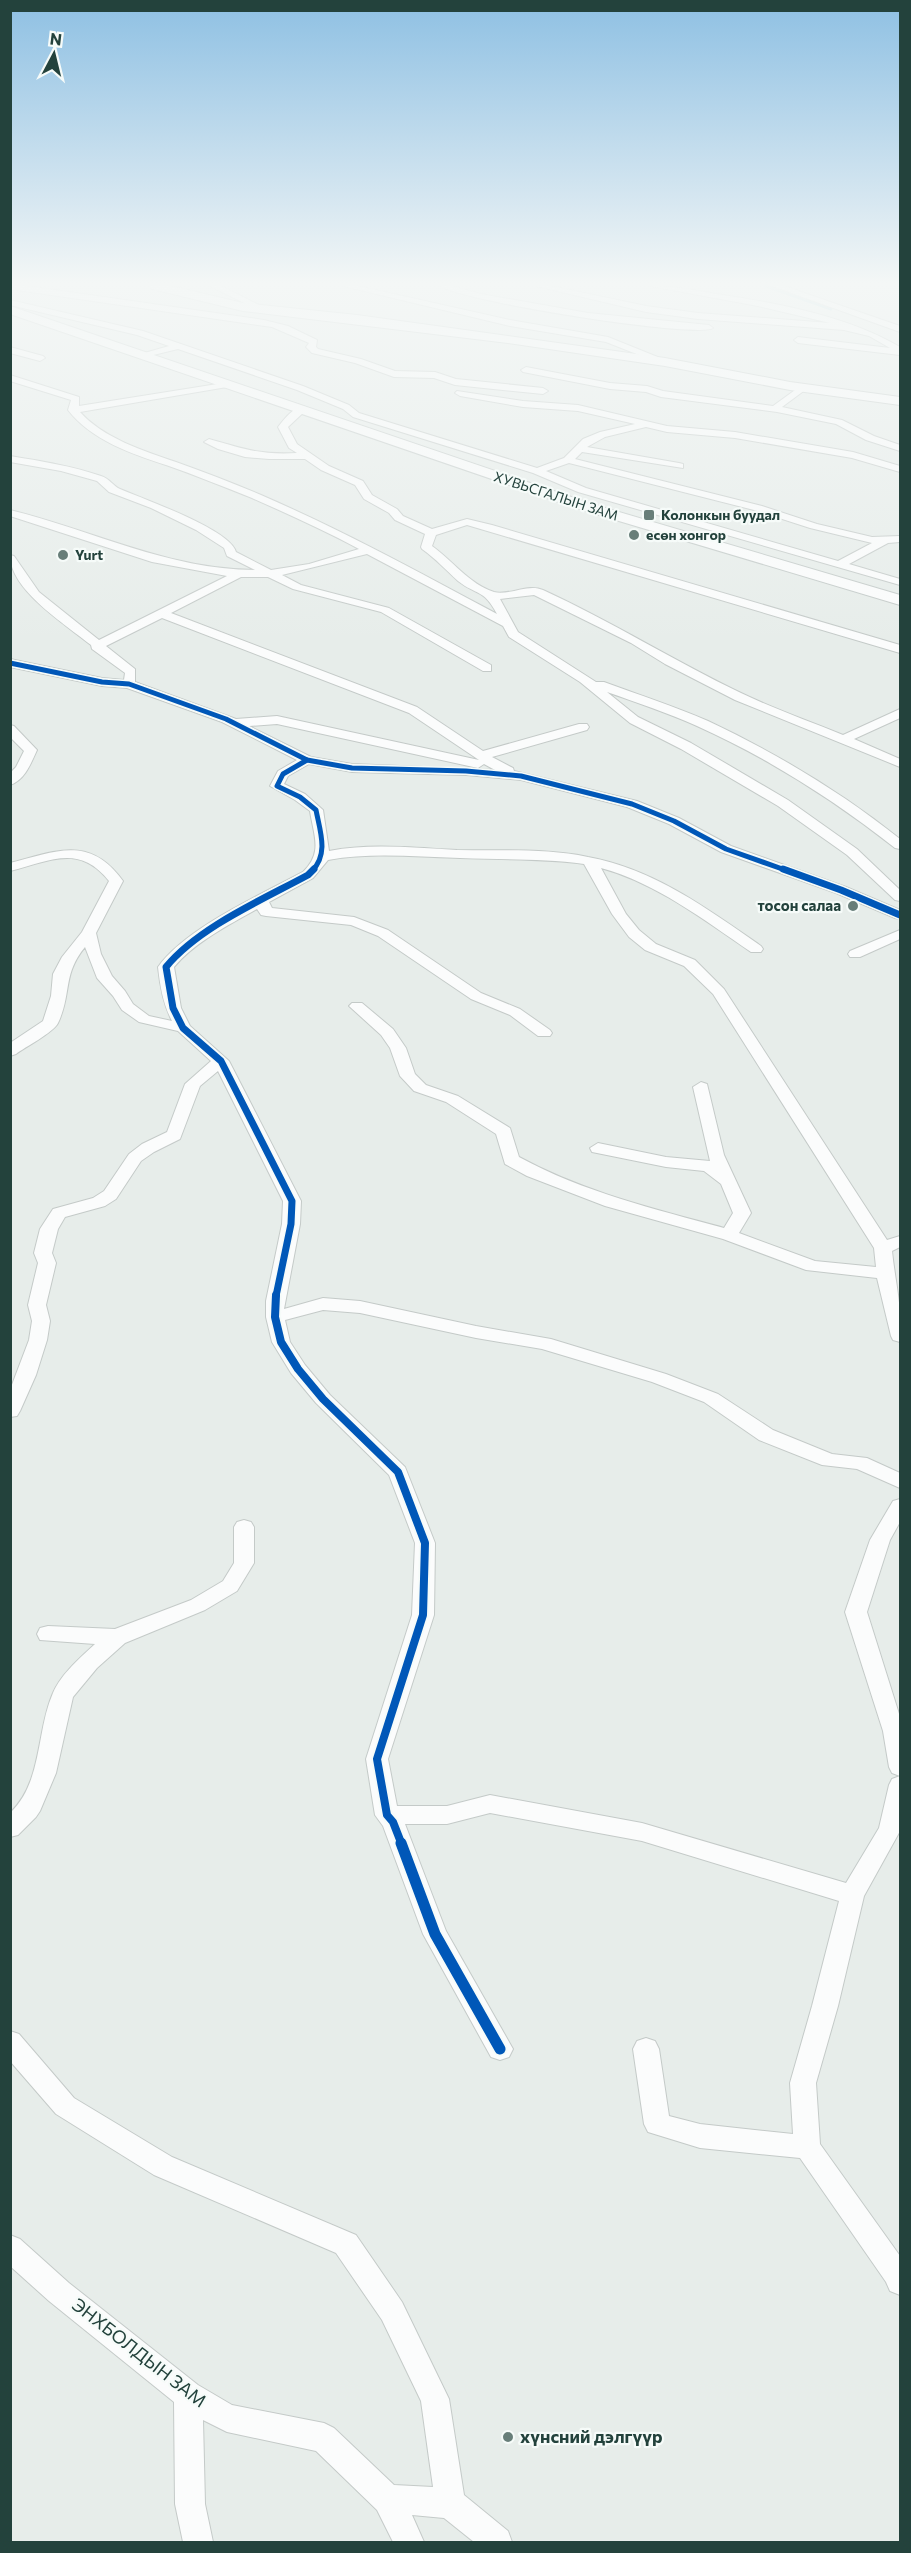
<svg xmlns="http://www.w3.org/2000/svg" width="911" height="2553" viewBox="0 0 911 2553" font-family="Commissioner,sans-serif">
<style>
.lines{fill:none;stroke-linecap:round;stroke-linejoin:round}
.stream{stroke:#a7d2dc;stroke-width:3}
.street-casing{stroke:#c4cac8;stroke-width:2}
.secondary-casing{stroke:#c3cac8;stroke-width:2}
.street{fill:#fbfcfc;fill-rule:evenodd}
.secondary{fill:#fbfcfc;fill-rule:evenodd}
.cycleway-far3-casing{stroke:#f6fbf9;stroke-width:8}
.cycleway-far2-casing{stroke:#f6fbf9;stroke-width:10}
.cycleway-far1-casing{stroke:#f6fbf9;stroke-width:12}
.cycleway-casing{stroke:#f6fbf9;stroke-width:15}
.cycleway-far3{stroke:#0057b8;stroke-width:5}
.cycleway-far2{stroke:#0057b8;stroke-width:7}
.cycleway-far1{stroke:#0057b8;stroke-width:8}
.cycleway{stroke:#0057b8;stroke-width:11}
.poi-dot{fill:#687e79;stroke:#f6fbf9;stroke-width:2}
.labels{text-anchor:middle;stroke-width:4.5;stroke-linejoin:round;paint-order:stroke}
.far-street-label{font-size:14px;fill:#23423c;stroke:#f6fbf9}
.far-poi-label{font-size:14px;font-weight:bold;fill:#23423c;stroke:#f6fbf9;text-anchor:start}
.poi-label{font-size:15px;font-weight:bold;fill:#23423c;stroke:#f6fbf9;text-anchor:end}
.near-street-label{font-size:18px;fill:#23423c;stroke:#f6fbf9}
.near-poi-label{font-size:18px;font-weight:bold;fill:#23423c;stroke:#f6fbf9;text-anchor:start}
</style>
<rect width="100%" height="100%" fill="#e7edea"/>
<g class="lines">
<!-- stream -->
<path class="stream" d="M 766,286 L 831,309"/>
<defs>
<g id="street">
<path d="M 10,286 L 27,286 L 264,320 L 288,326 L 317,340 L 316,347 L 318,349 L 361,359 L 395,371 L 435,372 L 456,379 L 543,388 L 548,391 L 543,394 L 455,385 L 434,378 L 394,377 L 355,363 L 312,353 L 306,347 L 309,343 L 272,327 L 10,289 Z"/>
<path d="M 210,286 L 221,286 L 267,309 L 260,311 Z"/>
<path d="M 343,286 L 358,286 L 510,320 L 608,337 L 670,362 L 662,364 L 606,342 L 510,326 Z"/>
<path d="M 441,286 L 452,286 L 481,294 L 588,313 L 709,325 L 713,328 C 697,339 460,301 441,286 Z"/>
<path d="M 536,286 L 551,286 L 646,306 L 698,313 L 830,323 L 758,306 L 650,286 C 675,286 699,291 723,295 C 782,304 849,317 900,347 L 900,355 L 798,343 L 794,340 L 798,337 L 890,348 L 869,336 L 844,330 L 698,319 L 646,312 Z"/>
<path d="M 772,286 L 784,286 L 900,326 L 900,332 Z"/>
<path d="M 10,300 L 143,331 L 303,386 L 349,405 L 359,413 L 537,468 L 564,458 L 583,439 L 600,432 L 635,424 L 578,411 L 523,407 L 460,396 L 455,393 L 457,391 L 523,401 L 578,405 L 667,426 L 735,432 L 853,452 L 900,466 L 900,472 L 852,458 L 735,438 L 667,432 L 646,427 L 605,437 L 587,447 L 679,463 L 683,464 L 683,468 L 582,452 L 575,459 L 762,506 L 817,524 L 872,537 L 900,536 L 900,542 L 888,543 L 849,564 L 900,579 L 900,585 L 578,492 L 533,473 L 353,417 L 343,409 L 297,390 L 178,349 L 141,358 L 141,354 L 169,346 L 137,335 L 10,305 ZM 569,463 L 754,510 L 810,528 L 872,543 L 838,561 L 586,488 L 546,471 Z"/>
<path d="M 10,347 L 43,356 L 45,358 L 40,361 L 10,353 Z"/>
<path d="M 526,367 L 610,383 L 647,386 L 663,391 L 773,406 L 802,385 L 805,386 L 805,390 L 782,407 L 842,420 L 874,436 L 900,445 L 900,451 L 866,440 L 836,424 L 777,412 L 661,397 L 646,392 L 610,389 L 523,372 L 521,370 Z"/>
<path d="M 10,375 L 79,397 L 79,406 L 230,382 L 232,384 L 227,387 L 80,412 C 103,438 144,451 176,462 C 204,472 233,483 261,495 C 342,530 419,572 497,614 C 483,588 477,596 458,581 C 446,570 436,559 422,549 L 421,547 L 425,534 L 395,520 L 389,513 L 364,499 L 355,485 L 321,470 L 305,459 L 269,459 L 245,457 L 218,449 L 204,442 L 209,439 C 244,449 260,455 297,453 L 289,448 L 278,427 C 285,418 294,406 305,407 L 305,411 L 288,427 L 297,444 L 329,466 L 363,481 L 372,495 L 397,509 L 403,516 L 432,529 L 467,519 L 492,525 L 900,645 L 900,653 L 467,525 L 436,535 L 432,546 C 452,560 469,584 494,592 C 509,596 528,583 543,590 C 611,621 674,661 741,693 C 774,709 809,721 843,735 L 900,709 L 900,718 L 854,739 L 900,759 L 900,767 L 735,700 L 665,664 L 631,643 L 534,595 L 500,599 L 518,632 L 596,682 L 604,682 C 639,695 674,706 708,721 C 776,753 841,792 900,839 L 900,849 L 895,848 C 834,800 768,758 697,726 C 668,713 638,703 607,692 L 638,717 L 691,743 L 788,800 L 857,849 L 900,890 L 900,901 L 895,900 L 847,855 L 778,806 L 681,749 L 630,723 L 580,682 L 509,637 L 503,626 L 367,554 L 282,575 L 301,585 L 389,608 L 491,665 L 491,671 L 483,671 L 381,612 L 293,589 L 268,577 L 241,577 L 171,613 L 417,707 L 483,751 L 579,724 L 587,724 L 589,727 L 587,730 L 492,757 L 513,768 L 514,771 L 637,801 L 679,818 L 731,846 L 846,887 L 900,910 L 900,919 L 895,918 L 836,893 L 721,852 L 669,824 L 627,807 L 521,780 L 466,775 L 352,772 L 309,764 L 288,776 L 284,784 L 305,794 L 323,810 L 329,851 C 371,843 414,848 457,850 C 500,851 545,848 588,857 C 654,869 708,909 761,946 L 763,949 L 761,952 L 751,952 C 704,920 656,883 601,868 L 626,914 L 639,930 L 656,944 L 695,960 L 724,989 L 887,1240 L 900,1236 L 900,1247 L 892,1251 C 895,1281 903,1311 900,1342 L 893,1340 L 891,1336 L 877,1278 L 806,1270 L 723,1239 L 605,1206 L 527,1176 L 505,1164 L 496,1134 L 446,1102 L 414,1091 L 400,1076 L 390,1048 L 381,1035 L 349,1006 L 352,1003 L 362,1003 L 393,1029 L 406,1048 L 415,1074 L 426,1085 L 458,1096 L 510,1128 L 519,1157 C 583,1192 655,1209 724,1228 L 733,1213 L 721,1184 L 704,1171 L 666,1167 L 592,1152 L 590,1148 L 598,1143 L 666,1157 L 710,1161 L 693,1087 L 701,1082 L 707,1084 L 724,1155 L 751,1213 L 739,1233 L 815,1261 L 876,1267 L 874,1248 L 713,994 L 684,966 L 645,950 L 629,937 L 612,914 L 584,864 C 543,858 502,860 460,858 C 416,857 372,852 328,860 L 313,878 L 269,902 L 272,908 L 354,917 L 388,930 L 481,993 L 520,1009 L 550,1030 L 552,1033 L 550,1036 L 538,1036 L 510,1015 L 471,999 L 378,936 L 351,925 L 266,916 L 261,915 L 257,909 C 229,925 195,942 174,967 L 181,1008 L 190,1026 L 229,1061 L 301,1201 L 300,1224 L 284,1309 L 323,1298 L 360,1301 L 476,1326 L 551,1339 L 666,1374 L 718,1394 L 773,1430 L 832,1454 L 867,1458 L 900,1473 L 900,1488 L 857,1469 L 822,1465 L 759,1440 L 704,1402 L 652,1382 L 542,1349 L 476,1338 L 360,1313 L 323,1310 L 285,1320 L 290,1342 L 305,1365 L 330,1395 L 405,1467 L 435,1543 L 434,1615 L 388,1759 L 397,1806 L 447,1806 L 490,1795 L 642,1823 L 846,1883 L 879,1828 L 889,1785 L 892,1779 L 900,1776 L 900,1831 L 864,1896 L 838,2006 L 816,2083 L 820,2144 L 900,2256 L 900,2295 L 890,2291 L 886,2282 L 800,2158 L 700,2148 L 648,2132 L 644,2124 L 633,2049 L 637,2041 L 646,2038 L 655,2041 L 659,2049 L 669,2116 L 700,2124 L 793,2134 L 790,2083 L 812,2006 L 839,1901 L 642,1841 L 490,1813 L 447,1824 L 405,1824 L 446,1931 L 513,2049 L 509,2057 L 500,2060 L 491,2057 L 423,1934 L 383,1826 L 375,1815 L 366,1759 L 412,1615 L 415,1543 L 389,1475 L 316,1403 L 291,1373 L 272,1342 L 266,1317 L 266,1301 L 282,1224 L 283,1201 L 218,1071 L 200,1086 L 180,1139 L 154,1152 L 141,1161 L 116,1199 L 105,1206 L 65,1217 L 58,1229 L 52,1253 L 56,1263 L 46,1305 L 50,1321 L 47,1340 L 36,1375 L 20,1411 L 17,1416 L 10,1417 L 10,1390 L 29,1340 L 32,1321 L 28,1305 L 38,1263 L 34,1253 L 40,1229 L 53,1209 L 93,1198 L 104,1191 L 129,1154 L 142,1144 L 167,1132 L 185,1084 L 211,1061 L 178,1031 L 139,1022 L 122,1010 L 113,996 L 97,978 L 85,947 C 62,975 72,994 58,1023 C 53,1033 25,1047 16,1054 L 10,1056 L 10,1043 L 43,1021 L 51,996 L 53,974 L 62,957 L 82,932 L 109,881 C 79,843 50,861 10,871 L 10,863 C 57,851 90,835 123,881 L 96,933 L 101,954 L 112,976 L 125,991 L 133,1004 L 149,1016 L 172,1021 C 163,1004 160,986 158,967 C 186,928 260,895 303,872 C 323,852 314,837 310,811 L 295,800 L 270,786 L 278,771 L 297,760 L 222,722 L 127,688 L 102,686 L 10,667 L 10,659 L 102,678 L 124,680 L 125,673 L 92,649 L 91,645 C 65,624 10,590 10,555 L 14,556 L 39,592 L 99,640 L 227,576 L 152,562 L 10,516 L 10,510 C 95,531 166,569 255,570 L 227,556 L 224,548 L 196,530 L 151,508 L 109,492 L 97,481 L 61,471 L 10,462 L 10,456 C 41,461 72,466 101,476 C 109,478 113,486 120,489 C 143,499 230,529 236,552 L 271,570 L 309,564 L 359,549 C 324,530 288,514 252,498 C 224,487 195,475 166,465 C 132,454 91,440 68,410 L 71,400 L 10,381 ZM 162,618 L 409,713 L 479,760 L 277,716 L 236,719 L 135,682 L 135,669 L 106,646 ZM 277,724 L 478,768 L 484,764 L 495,770 L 352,764 L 311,757 L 249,726 Z"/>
<path d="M 10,725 L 14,726 L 37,750 C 31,763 25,780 10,785 L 10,773 L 16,767 L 24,751 L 10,737 Z"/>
<path d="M 900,930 L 900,939 L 860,957 L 850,957 L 848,954 L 850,951 Z"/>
<path d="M 900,1499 L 900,1522 L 890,1540 L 867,1612 L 900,1717 L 900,1776 L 892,1773 L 889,1767 L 883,1731 L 845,1612 L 870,1540 L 893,1501 Z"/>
<path d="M 244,1520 L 251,1522 L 254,1527 L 254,1563 L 237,1591 L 205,1610 L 125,1643 L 97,1668 L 73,1697 L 56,1773 L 40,1811 L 36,1817 L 18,1835 L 10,1837 L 10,1813 C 43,1782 36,1731 53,1693 C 61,1674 81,1657 95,1644 L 40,1640 L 37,1634 L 40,1628 L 48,1626 L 115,1629 L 191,1600 L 223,1581 L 234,1563 L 234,1527 L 237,1522 Z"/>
<path d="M 10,2031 L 19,2034 L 74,2098 L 172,2157 L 356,2235 L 402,2302 L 449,2399 L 464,2495 L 508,2531 L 512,2542 L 474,2542 L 444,2518 L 412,2515 L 424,2542 L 393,2542 L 377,2510 L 316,2451 L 227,2432 L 203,2420 L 205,2504 L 213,2542 L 183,2542 L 175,2504 L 174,2402 L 49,2301 L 10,2266 L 10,2235 L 20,2239 L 69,2283 L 198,2385 L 232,2405 L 324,2423 L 334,2428 L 394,2485 L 433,2487 L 421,2401 L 382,2320 L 336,2253 L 154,2175 L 56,2114 L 10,2061 Z"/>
</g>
<g id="secondary">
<path d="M 150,286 L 171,286 L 243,303 L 357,315 L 665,358 L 790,382 L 900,397 L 900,405 L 790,390 L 665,366 L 508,343 L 243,311 L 152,289 Z"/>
<path d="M 10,306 L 592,504 L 900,595 L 900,605 L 582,510 L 10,314 Z"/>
</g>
</defs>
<!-- street casing -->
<use href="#street" class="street-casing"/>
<!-- secondary casing -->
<use href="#secondary" class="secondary-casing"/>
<!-- street -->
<use href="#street" class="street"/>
<!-- secondary -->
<use href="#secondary" class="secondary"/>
<defs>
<g id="cycleway-far3">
<path d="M 10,663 L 102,682 L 129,684 L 226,719 L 307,760 L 352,768 L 466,771 L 521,776 L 632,804 L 674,821 L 726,849 L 788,871"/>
<path d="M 307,760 L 283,774 L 277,786 L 300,797 L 316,810 C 320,831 329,854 312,871"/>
</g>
<g id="cycleway-far2">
<path d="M 783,869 L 841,890 L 900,915"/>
<path d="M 276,1296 L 291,1224 L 292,1201 L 221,1061 L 183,1028 L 173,1008 L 166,967 C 199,927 262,900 308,875 L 314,869"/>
</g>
<path id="cycleway-far1" d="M 276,1295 L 275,1317 L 281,1342 L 298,1369 L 323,1399 L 398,1472 L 425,1543 L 423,1615 L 377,1759 L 387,1815 L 393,1822 L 402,1845"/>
<path id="cycleway" d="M 401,1843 L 435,1934 L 500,2049"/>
</defs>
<!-- cycleway-far3 casing -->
<use href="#cycleway-far3" class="cycleway-far3-casing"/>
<!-- cycleway-far2 casing -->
<use href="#cycleway-far2" class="cycleway-far2-casing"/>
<!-- cycleway-far1 casing -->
<use href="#cycleway-far1" class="cycleway-far1-casing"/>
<!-- cycleway casing -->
<use href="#cycleway" class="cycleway-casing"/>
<!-- cycleway-far3 -->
<use href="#cycleway-far3" class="cycleway-far3"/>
<!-- cycleway-far2 -->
<use href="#cycleway-far2" class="cycleway-far2"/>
<!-- cycleway-far1 -->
<use href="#cycleway-far1" class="cycleway-far1"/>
<!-- cycleway -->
<use href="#cycleway" class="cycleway"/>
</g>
<!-- sky -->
<linearGradient id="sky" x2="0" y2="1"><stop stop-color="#8ec0e3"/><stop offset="0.44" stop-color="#f4f7f6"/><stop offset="1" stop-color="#f4f7f6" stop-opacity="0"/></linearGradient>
<rect width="911" height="643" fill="url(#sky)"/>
<!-- markers -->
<g class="poi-dot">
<rect x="643" y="509" width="12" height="12" rx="3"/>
<circle cx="634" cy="535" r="6"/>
<circle cx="63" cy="555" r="6"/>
<circle cx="853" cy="906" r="6"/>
<circle cx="508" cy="2437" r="6"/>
</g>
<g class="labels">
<!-- far-street labels -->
<g class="far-street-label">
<text transform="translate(556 496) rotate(18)" y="5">ХУВЬСГАЛЫН ЗАМ</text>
</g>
<!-- far-poi labels -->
<g class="far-poi-label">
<text x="661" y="520">Колонкын буудал</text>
<text x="646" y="540">есөн хонгор</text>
<text x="75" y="560">Yurt</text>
</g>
<!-- poi labels -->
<g class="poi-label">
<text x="841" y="911">тосон салаа</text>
</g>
<!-- near-street labels -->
<g class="near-street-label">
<text transform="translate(139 2353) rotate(38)" y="6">ЭНХБОЛДЫН ЗАМ</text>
</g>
<!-- near-poi labels -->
<g class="near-poi-label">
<text x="520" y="2443">хүнсний дэлгүүр</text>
</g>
</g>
<!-- border -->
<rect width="911" height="2553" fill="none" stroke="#23423c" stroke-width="24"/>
<!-- north arrow -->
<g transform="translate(54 54) rotate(7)" stroke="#f6fbf9" stroke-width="4.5" paint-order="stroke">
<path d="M0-4.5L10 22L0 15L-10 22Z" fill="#23423c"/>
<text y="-9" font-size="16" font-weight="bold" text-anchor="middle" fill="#23423c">N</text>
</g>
</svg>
